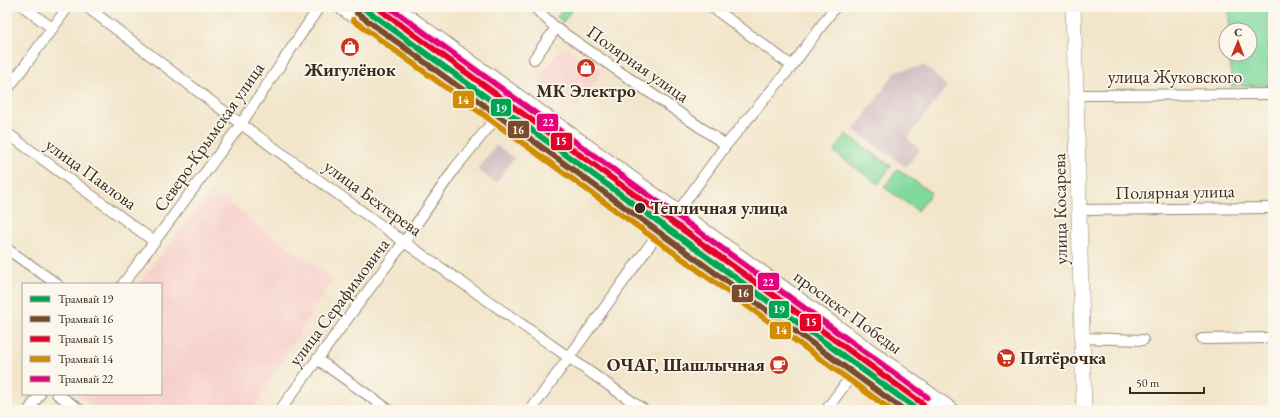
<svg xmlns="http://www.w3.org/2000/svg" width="1280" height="417" viewBox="0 0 1280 417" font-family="'EB Garamond',serif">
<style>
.built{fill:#f7d0cb}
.industrial{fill:#d2bec2}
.green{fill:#81d99e;stroke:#5e825e}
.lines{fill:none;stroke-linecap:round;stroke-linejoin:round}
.street-casing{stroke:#968874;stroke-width:12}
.secondary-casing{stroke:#968874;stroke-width:16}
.primary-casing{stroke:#968874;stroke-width:18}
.street{stroke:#fff;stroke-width:10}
.secondary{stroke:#fff;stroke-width:15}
.primary{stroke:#fff;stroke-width:16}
.tram-1-casing{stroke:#fbf7ec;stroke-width:9}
.tram-2-casing{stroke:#fbf7ec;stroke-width:9}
.tram-3-casing{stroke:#fbf7ec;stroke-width:9}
.tram-4-casing{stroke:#fbf7ec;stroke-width:9}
.tram-5-casing{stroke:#fbf7ec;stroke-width:9}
.tram-1{stroke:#00a651;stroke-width:6}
.tram-2{stroke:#7a4b2a;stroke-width:6}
.tram-3{stroke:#e4002b;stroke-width:6}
.tram-4{stroke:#d18d06;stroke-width:6}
.tram-5{stroke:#e5007d;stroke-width:6}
.stop-dot{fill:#3b2a1e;stroke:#fbf7ec;stroke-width:1.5}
.labels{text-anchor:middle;stroke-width:3.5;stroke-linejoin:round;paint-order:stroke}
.street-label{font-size:18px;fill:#3b2a1e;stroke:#fbf7ec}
.poi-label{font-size:18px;font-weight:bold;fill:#3b2a1e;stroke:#fbf7ec}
.stop-label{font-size:18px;font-weight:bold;fill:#3b2a1e;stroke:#fbf7ec;text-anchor:start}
.line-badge{stroke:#fbf7ec;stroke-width:1.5}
.badge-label{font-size:11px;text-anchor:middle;font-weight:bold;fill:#fff}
</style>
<rect width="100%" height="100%" fill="#fbf7ec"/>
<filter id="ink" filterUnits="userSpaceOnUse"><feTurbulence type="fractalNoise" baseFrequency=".025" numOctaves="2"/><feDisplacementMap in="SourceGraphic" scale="8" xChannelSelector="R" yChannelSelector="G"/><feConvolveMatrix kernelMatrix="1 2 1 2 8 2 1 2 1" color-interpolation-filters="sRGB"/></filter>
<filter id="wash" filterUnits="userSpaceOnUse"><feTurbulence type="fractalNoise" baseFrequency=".012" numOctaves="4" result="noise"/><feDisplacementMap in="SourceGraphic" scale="16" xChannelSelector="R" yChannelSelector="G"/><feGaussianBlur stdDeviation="0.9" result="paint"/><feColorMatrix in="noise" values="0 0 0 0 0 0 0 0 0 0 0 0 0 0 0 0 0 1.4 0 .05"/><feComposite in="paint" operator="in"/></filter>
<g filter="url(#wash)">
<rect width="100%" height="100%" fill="#f2e5ca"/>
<!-- built -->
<g class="built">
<path d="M 563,46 L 602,71 L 578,108 L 537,81 Z"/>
<path d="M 212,191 L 333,279 L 252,410 L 97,410 L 74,394 L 161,394 L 161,284 L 138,284 Z"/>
</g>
<!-- industrial -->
<g class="industrial">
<path d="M 925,66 L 947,86 L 908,138 L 920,150 L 906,167 L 854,130 L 896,71 Z"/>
<path d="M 496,145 L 514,158 L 496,183 L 478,170 Z"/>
</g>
<!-- green -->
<g class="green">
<path d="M 564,7 L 574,7 L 563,22 L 557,17 Z"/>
<path d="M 1229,7 L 1268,7 L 1269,85 L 1231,86 L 1230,54 L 1250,54 L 1250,30 L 1229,30 Z"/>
<path d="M 846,134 L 891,166 L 878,184 L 834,152 Z"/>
<path d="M 898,169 L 931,193 L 918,211 L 884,187 Z"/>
</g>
</g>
<g filter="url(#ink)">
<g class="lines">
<defs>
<g id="street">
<path d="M 24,7 L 52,28"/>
<path d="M 87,7 L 241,124 L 404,242 L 644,410"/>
<path d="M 534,7 L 556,28 L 726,145"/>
<path d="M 712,7 L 792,66"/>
<path d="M 534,59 L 556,28"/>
<path d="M 7,90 L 68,7"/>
<path d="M 1076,95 L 1273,94"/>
<path d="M 7,133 L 155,242"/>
<path d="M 1078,210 L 1273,208"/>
<path d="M 677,213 L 726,145 L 792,66 L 835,7"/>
<path d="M 7,249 L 57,284"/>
<path d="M 123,284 L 241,124 L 319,7"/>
<path d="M 1082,338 L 1143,340"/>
<path d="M 1202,339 L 1273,338"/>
<path d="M 317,359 L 389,410"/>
<path d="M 57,394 L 80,410"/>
<path d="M 29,410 L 40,394"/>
<path d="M 280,410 L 404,242 L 455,168 L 496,118"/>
<path d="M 531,410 L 657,235"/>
<path d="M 826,410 L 852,375"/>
</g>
<path id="secondary" d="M 1073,7 L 1076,95 L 1084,410"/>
<g id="primary">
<path d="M 343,7 L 899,410"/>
<path d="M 393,7 L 950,410"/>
</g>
</defs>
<!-- street casing -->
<use href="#street" class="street-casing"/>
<!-- secondary casing -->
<use href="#secondary" class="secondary-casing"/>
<!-- primary casing -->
<use href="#primary" class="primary-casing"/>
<!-- street -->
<use href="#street" class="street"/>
<!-- secondary -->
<use href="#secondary" class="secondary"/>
<!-- primary -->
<use href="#primary" class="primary"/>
<defs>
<path id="tram-1" d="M 362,7 L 918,410"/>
<path id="tram-2" d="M 357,13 L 904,410"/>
<path id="tram-3" d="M 376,7 L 923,404"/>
<path id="tram-4" d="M 353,20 L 891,410"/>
<path id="tram-5" d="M 389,7 L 927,397"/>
</defs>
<!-- tram-1 casing -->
<use href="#tram-1" class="tram-1-casing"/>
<!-- tram-2 casing -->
<use href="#tram-2" class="tram-2-casing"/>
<!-- tram-3 casing -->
<use href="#tram-3" class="tram-3-casing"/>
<!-- tram-4 casing -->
<use href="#tram-4" class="tram-4-casing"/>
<!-- tram-5 casing -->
<use href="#tram-5" class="tram-5-casing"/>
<!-- tram-1 -->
<use href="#tram-1" class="tram-1"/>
<!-- tram-2 -->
<use href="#tram-2" class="tram-2"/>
<!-- tram-3 -->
<use href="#tram-3" class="tram-3"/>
<!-- tram-4 -->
<use href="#tram-4" class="tram-4"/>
<!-- tram-5 -->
<use href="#tram-5" class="tram-5"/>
</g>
</g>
<!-- icons -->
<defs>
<symbol id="shop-disc" viewBox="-11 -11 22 22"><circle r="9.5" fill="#c8321e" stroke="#fbf7ec"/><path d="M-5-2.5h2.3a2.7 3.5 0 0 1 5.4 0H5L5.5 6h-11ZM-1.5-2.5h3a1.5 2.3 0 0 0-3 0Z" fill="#fff"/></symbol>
<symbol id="supermarket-disc" viewBox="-11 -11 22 22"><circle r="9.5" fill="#c8321e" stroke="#fbf7ec"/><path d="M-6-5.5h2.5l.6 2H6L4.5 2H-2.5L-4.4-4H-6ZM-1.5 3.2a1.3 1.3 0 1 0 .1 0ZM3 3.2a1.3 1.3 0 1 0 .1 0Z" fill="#fff"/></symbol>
<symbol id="cafe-disc" viewBox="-11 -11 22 22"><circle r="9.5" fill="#c8321e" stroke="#fbf7ec"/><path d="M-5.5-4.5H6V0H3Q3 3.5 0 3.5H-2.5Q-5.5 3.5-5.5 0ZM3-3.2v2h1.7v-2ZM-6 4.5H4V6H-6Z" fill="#fff"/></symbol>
</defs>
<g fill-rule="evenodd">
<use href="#shop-disc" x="339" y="36" width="22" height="22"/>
<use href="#shop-disc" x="575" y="57" width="22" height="22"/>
<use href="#supermarket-disc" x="995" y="347" width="22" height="22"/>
<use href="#cafe-disc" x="768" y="354" width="22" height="22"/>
</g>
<!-- markers -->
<circle class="stop-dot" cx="640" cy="208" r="6"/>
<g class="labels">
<!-- street labels -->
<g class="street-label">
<text transform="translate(638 64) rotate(35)" y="6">Полярная улица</text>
<text x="1175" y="83">улица Жуковского</text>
<text transform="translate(209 137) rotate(-55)" y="6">Северо-Крымская улица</text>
<text transform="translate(91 174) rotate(36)" y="6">улица Павлова</text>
<text transform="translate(1175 192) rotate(-1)" y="6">Полярная улица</text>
<text transform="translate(373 198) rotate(36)" y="6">улица Бехтерева</text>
<text transform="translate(1060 209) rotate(-91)" y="6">улица Косарева</text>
<text transform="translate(339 302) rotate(-53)" y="6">улица Серафимовича</text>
<text transform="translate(848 312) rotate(36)" y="6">проспект Победы</text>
</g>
<!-- poi labels -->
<g class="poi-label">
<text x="350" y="76">Жигулёнок</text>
<text x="586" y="97">МК Электро</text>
<text x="1020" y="364" text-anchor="start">Пятёрочка</text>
<text x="765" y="371" text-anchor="end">ОЧАГ, Шашлычная</text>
</g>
<!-- stop labels -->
<g class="stop-label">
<text x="650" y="214">Тепличная улица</text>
</g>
</g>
<g class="line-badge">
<rect x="452" y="90" width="23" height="19" rx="4" fill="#d18d06"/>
<rect x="490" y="98" width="22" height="19" rx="4" fill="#00a651"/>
<rect x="536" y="113" width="23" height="19" rx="4" fill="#e5007d"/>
<rect x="507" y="120" width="23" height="19" rx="4" fill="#7a4b2a"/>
<rect x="550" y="132" width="23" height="19" rx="4" fill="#e4002b"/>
<rect x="757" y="272" width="23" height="19" rx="4" fill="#e5007d"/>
<rect x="731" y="284" width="23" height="19" rx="4" fill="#7a4b2a"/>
<rect x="768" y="300" width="22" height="19" rx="4" fill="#00a651"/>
<rect x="799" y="313" width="23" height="19" rx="4" fill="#e4002b"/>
<rect x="769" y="321" width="23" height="19" rx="4" fill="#d18d06"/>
</g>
<g class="badge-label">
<text x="463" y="104">14</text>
<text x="501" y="112">19</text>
<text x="548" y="126">22</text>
<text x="518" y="134">16</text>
<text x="561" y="145">15</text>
<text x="768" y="286">22</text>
<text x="743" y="297">16</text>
<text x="779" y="313">19</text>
<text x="811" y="326">15</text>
<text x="781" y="334">14</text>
</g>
<!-- margin -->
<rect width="1280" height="417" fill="none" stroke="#fbf7ec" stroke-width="24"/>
<!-- legend -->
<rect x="22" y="283" width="140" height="112" fill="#fbf7ec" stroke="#aea59a"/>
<rect x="30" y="296" width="20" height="6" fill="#00a651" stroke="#aea59a"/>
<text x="58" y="303" font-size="12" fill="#3b2a1e">Трамвай 19</text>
<rect x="30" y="316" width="20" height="6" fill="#7a4b2a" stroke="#aea59a"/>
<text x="58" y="323" font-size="12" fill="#3b2a1e">Трамвай 16</text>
<rect x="30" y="336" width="20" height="6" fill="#e4002b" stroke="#aea59a"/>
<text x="58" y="343" font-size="12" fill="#3b2a1e">Трамвай 15</text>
<rect x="30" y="356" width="20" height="6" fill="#d18d06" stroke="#aea59a"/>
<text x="58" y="363" font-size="12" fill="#3b2a1e">Трамвай 14</text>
<rect x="30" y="376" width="20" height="6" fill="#e5007d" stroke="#aea59a"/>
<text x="58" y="383" font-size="12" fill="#3b2a1e">Трамвай 22</text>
<!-- north arrow -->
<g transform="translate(1238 42) rotate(1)"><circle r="19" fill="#fbf7ec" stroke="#aea59a"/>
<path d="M0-3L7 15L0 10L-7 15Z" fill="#c8321e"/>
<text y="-6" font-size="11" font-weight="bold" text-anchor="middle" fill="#3b2a1e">С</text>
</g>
<!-- scale -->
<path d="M1130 387v6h74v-6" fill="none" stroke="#3b2a1e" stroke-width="2"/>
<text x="1136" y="387" font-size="12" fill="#3b2a1e" stroke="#fbf7ec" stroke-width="3" paint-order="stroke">50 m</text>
</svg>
